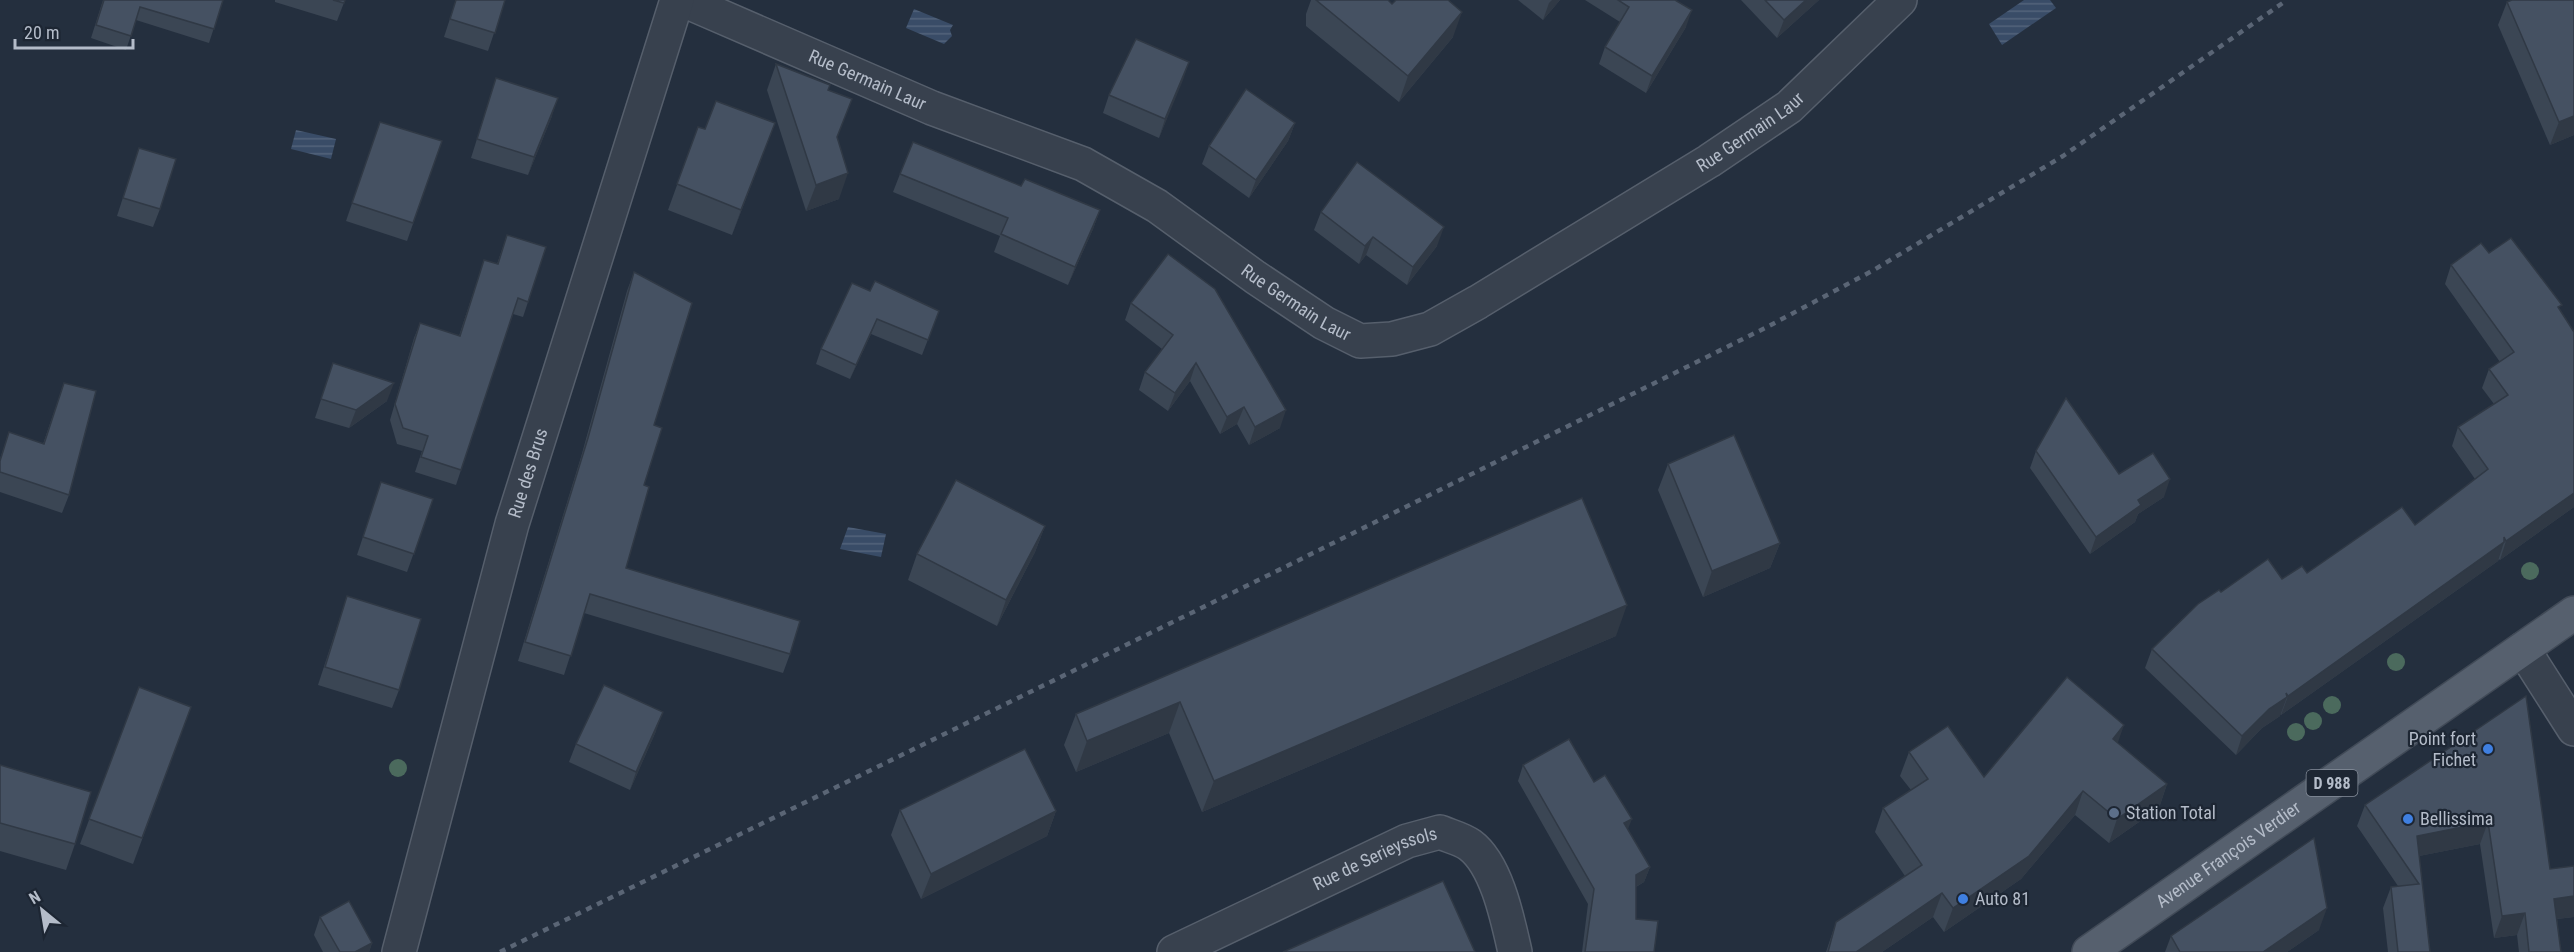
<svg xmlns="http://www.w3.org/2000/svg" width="2574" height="952" viewBox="0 0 2574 952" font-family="'Roboto Condensed',sans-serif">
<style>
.water{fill:url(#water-rules)}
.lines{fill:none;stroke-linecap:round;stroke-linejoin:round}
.minor-casing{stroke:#565f6c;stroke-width:36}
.major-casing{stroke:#414a57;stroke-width:36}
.minor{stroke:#38414e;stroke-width:33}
.major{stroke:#56606e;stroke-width:33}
.rail{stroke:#5a6575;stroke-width:4.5;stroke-dasharray:6 6;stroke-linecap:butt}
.tree{fill:#4b6a5d}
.wall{fill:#3b4654}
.shaded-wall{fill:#303945}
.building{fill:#455162;stroke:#303945;stroke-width:1.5}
.shop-dot{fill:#3f7fe0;stroke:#1d2633;stroke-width:2}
.service-dot{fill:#5c6f8a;stroke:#1d2633;stroke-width:2}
.labels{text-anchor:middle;stroke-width:4.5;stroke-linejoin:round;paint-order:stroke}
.shield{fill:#1d2633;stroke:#878f9c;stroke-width:1.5}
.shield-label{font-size:16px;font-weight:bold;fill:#b4bcc9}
.street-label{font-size:18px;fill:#b4bcc9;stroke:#1d2633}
.poi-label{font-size:18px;fill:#b4bcc9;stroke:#1d2633;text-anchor:start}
</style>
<defs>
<pattern id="water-rules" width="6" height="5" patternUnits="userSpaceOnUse" patternTransform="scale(1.5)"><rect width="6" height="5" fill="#394c67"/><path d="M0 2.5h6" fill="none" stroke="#53647b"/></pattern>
</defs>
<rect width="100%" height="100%" fill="#242f3e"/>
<!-- water -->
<g class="water">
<path d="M 2024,0 L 2050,0 L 2056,8 L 2002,45 L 1989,24 Z"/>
<path d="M 914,9 L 953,25 L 950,30 L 952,36 L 944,44 L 906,28 Z"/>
<path d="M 296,130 L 336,139 L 331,159 L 291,149 Z"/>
<path d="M 848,527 L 886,534 L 881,557 L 840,549 Z"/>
</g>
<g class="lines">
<defs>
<g id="minor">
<path id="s1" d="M 683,0 L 932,108 L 1083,164 L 1157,206 L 1255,277 L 1324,323 L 1360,341 L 1392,339 L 1430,329 L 1478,302 L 1709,161 L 1789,107 L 1900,0"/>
<path d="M 2523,649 L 2574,729"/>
<path id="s2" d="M 399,952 L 512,524 L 677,0"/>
<path id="s3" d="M 1174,952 L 1407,841 L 1440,832 C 1449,836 1462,839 1470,845 C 1497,865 1508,921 1515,952"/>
</g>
<g id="major">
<path id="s4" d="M 2089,952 L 2574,613"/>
</g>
</defs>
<!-- minor casing -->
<use href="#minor" class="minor-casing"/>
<!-- major casing -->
<use href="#major" class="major-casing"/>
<!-- minor -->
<use href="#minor" class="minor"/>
<!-- major -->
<use href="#major" class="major"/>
<!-- rail -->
<path class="rail" d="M 500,952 L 1287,566 L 1767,327 L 1872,271 L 2063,156 L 2287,0"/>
</g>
<!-- trees -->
<g class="tree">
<circle cx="2530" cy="571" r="9"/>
<circle cx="2396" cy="662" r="9"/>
<circle cx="2332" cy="705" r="9"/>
<circle cx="2313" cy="721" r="9"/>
<circle cx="2296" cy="732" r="9"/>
<circle cx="398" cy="768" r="9"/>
</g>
<!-- wall -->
<g class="wall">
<path d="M 103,0 L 223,0 L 209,43 L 136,20 L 126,50 L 91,38 Z"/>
<path d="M 275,0 L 345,0 L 337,21 L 275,2 Z"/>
<path d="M 456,0 L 505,0 L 488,51 L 444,37 Z"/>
<path d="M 1311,0 L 1388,0 L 1392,4 L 1453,37 L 1399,102 L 1306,26 L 1306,14 Z"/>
<path d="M 1518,0 L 1560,0 L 1543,20 Z"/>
<path d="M 1585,0 L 1675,0 L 1686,27 L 1646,93 L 1599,64 L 1605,47 L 1620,22 Z"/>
<path d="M 1741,0 L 1819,0 L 1777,38 Z"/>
<path d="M 2574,0 L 2574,135 L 2550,145 L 2498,25 L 2507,2 Z"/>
<path d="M 1189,62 L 1159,138 L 1103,113 L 1109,95 Z"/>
<path d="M 776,64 L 828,90 L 837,138 L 839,199 L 806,211 L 767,90 Z"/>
<path d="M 496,78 L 552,116 L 528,175 L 471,158 Z"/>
<path d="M 380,122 L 442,141 L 407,241 L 346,221 Z"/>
<path d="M 775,123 L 732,235 L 668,210 L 698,127 L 705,129 Z"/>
<path d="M 1295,123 L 1288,141 L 1249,198 L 1202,164 L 1209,146 Z"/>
<path d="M 139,148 L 160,209 L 153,227 L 117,216 Z"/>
<path d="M 900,174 L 1021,186 L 1100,210 L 1093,229 L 1068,285 L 994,252 L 1000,236 L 893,192 Z"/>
<path d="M 1321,212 L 1437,246 L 1407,285 L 1366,255 L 1359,264 L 1314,230 Z"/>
<path d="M 507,235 L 528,302 L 523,317 L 513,314 L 456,485 L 415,472 L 422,451 L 397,444 L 390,420 L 414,338 L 420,323 L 459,336 L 484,260 L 497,264 Z"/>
<path d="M 2489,253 L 2560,310 L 2574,507 L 2500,560 L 2499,559 L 2498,561 L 2281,715 L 2280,714 L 2280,716 L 2262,728 L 2236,755 L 2145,668 L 2152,649 L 2221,592 L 2307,573 L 2415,525 L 2475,479 L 2452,446 L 2458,427 L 2494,404 L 2482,388 L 2489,369 L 2500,362 L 2445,284 L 2451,265 Z"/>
<path d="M 1168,254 L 1280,428 L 1249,445 L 1237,424 L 1220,434 L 1190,381 L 1168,411 L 1139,390 L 1145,372 L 1162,349 L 1125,320 L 1131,303 Z"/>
<path d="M 634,272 L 654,425 L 644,485 L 626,568 L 790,654 L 783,673 L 584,613 L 564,675 L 518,661 L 581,457 L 627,291 Z"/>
<path d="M 870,291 L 939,311 L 922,355 L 871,334 L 850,379 L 816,364 L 821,349 Z"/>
<path d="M 333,363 L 387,401 L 349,428 L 315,418 Z"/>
<path d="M 64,383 L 69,495 L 62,513 L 0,492 L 0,459 L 9,432 L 43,444 Z"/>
<path d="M 2036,451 L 2119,474 L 2164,497 L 2138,514 L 2135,522 L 2090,554 L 2030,468 Z"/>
<path d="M 1668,464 L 1780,543 L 1770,568 L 1703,597 L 1658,490 Z"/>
<path d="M 381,482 L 433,499 L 407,572 L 357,555 Z"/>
<path d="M 1045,526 L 1035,552 L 997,626 L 908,580 L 917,554 Z"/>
<path d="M 347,596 L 399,690 L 392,708 L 318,685 Z"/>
<path d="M 1616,636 L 1202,812 L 1169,733 L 1076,772 L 1064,745 L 1076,714 Z"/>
<path d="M 139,687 L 191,707 L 133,864 L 80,844 Z"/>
<path d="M 2526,696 L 2550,869 L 2574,917 L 2557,919 L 2561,952 L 2519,952 L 2517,935 L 2494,938 L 2480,844 L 2419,856 L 2430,952 L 2388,952 L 2383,908 L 2391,887 L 2398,886 L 2357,826 L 2365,805 Z"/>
<path d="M 656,731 L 630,790 L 569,762 L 576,744 Z"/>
<path d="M 2118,743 L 2167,784 L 2159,808 L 2109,843 L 2075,815 L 2021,879 L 1944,932 L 1933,917 L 1882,952 L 1826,952 L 1836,922 L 1905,876 L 1875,832 L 1883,808 L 1911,790 L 1900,776 L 1909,752 L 1984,777 Z"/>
<path d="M 0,765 L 75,844 L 66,870 L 0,851 Z"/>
<path d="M 1523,765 L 1594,782 L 1628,830 L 1650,867 L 1644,882 L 1636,887 L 1636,919 L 1654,952 L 1582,952 L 1588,904 L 1518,781 Z"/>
<path d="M 900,810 L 1056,811 L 1047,836 L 921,899 L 891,835 Z"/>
<path d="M 320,917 L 372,943 L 369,952 L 323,952 L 314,935 Z"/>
<path d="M 2319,930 L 2287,952 L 2165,952 L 2171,936 Z"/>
</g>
<!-- shaded-wall -->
<g class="shaded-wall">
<path d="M 1552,0 L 1560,0 L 1543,20 L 1549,3 Z"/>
<path d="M 1806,0 L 1819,0 L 1777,38 L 1784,20 Z"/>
<path d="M 1692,10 L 1686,27 L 1646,93 L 1652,76 Z"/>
<path d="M 1462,12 L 1453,37 L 1399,102 L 1408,76 Z"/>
<path d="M 1189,62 L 1183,80 L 1159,138 L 1165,119 Z"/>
<path d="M 558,98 L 552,116 L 528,175 L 534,157 Z"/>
<path d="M 2574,116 L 2574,135 L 2550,145 L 2559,122 Z"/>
<path d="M 775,123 L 765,149 L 732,235 L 741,210 Z"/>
<path d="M 1295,123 L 1288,141 L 1249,198 L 1256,180 Z"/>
<path d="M 848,173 L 839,199 L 806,211 L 816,185 Z"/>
<path d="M 1100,210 L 1093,229 L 1068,285 L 1075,267 Z"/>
<path d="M 1444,227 L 1437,246 L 1407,285 L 1413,267 Z"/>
<path d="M 1373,237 L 1366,255 L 1359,264 L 1365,246 Z"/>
<path d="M 877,319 L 871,334 L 850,379 L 856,365 Z"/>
<path d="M 1196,363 L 1190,381 L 1168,411 L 1175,393 Z"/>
<path d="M 394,383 L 387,401 L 349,428 L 356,410 Z"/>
<path d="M 1244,407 L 1237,424 L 1220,434 L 1227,417 Z"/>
<path d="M 1286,410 L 1280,428 L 1249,445 L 1255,427 Z"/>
<path d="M 2170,479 L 2164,497 L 2138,514 L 2135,522 L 2090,554 L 2096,537 L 2138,500 Z"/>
<path d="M 2574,493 L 2574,507 L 2500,560 L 2506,541 Z"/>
<path d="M 1045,526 L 1035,552 L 997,626 L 1006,600 Z"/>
<path d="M 2504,542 L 2498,561 L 2281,715 L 2288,696 Z"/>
<path d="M 1780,543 L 1770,568 L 1703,597 L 1712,571 Z"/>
<path d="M 1627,605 L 1616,636 L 1202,812 L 1214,781 Z"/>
<path d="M 2287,697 L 2280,716 L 2262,728 L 2236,755 L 2242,736 L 2269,709 Z"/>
<path d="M 1180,702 L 1169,733 L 1076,772 L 1087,741 Z"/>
<path d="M 663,712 L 656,731 L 630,790 L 636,772 Z"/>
<path d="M 2124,725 L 2116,748 L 2113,739 Z"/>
<path d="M 2167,784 L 2159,808 L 2109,843 L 2117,819 Z"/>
<path d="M 2083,791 L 2075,815 L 2021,879 L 1944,932 L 1953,908 Z"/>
<path d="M 1056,811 L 1047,836 L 921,899 L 931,874 Z"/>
<path d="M 1632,819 L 1626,834 L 1624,823 Z"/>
<path d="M 2488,822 L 2480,844 L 2409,858 L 2417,836 Z"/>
<path d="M 1650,867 L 1644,882 L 1630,890 L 1636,875 Z"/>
<path d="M 1942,893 L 1933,917 L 1882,952 L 1856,952 Z"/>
<path d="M 2574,896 L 2574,917 L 2546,920 L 2554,899 Z"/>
<path d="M 2327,908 L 2319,930 L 2287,952 L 2263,952 Z"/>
<path d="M 2525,913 L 2517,935 L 2494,938 L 2502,916 Z"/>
<path d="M 372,943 L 369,952 L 355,952 Z"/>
</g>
<!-- building -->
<g class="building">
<path d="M 104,0 L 223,0 L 214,29 L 140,7 L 131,36 L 96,25 Z"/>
<path d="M 333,0 L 345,0 L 344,3 Z"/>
<path d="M 456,0 L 505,0 L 495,33 L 450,19 Z"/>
<path d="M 1316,0 L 1388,0 L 1392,4 L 1396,0 L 1448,0 L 1462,12 L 1408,76 Z"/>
<path d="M 1618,0 L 1675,0 L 1692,10 L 1652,76 L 1605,47 L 1629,7 Z"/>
<path d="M 1765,0 L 1806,0 L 1784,20 Z"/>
<path d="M 2512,0 L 2574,0 L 2574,116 L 2559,122 L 2507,2 Z"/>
<path d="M 1136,39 L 1189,62 L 1165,119 L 1109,95 Z"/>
<path d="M 776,64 L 830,85 L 828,90 L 852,99 L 837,137 L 848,173 L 816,185 Z"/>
<path d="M 496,78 L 558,98 L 534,157 L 477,139 Z"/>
<path d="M 1246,89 L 1295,123 L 1256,180 L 1209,146 Z"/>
<path d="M 716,101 L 775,123 L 741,210 L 677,184 L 698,127 L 705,129 Z"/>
<path d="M 380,122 L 442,141 L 413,223 L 352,203 Z"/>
<path d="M 913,142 L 1021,186 L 1025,179 L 1100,210 L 1075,267 L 1001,234 L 1008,218 L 900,174 Z"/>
<path d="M 139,148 L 176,159 L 160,209 L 123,198 Z"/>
<path d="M 1357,162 L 1444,227 L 1413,267 L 1373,237 L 1365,246 L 1321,212 Z"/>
<path d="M 507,235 L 546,247 L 528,302 L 518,298 L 461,470 L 421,457 L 428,436 L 403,428 L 395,404 L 420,323 L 460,336 L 484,260 L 498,264 Z"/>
<path d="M 2511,238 L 2562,305 L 2558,307 L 2574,332 L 2574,493 L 2506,541 L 2504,537 L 2504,542 L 2288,696 L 2286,693 L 2287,697 L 2269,709 L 2242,736 L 2152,649 L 2198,604 L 2219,590 L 2221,592 L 2268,559 L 2282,579 L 2302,566 L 2307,573 L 2402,507 L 2415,525 L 2488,469 L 2458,427 L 2508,395 L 2489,369 L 2514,352 L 2451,265 L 2481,243 L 2489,253 Z"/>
<path d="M 1168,254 L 1215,289 L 1286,410 L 1255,427 L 1244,407 L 1227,417 L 1196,363 L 1175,393 L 1145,372 L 1173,335 L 1131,303 Z"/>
<path d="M 634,272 L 692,303 L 654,425 L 662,428 L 644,485 L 649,487 L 626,568 L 800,621 L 790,654 L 590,594 L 571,656 L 525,642 L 588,438 Z"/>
<path d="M 875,281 L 939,311 L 928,340 L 877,319 L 856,365 L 821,349 L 852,283 L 870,291 Z"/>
<path d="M 333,363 L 394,383 L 356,410 L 321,399 Z"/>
<path d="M 64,383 L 96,391 L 69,495 L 0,472 L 0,461 L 9,432 L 44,444 Z"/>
<path d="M 2066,398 L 2119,474 L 2153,453 L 2170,479 L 2138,500 L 2141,505 L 2096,537 L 2036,451 Z"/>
<path d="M 1734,435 L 1780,543 L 1712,571 L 1668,464 Z"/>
<path d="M 956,480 L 1045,526 L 1006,600 L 917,554 Z"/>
<path d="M 381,482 L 433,499 L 414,554 L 363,537 Z"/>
<path d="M 1582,498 L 1627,605 L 1214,781 L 1180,702 L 1087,741 L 1076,714 Z"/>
<path d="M 347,596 L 421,619 L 399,690 L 325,667 Z"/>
<path d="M 2067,677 L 2124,725 L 2113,739 L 2167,784 L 2117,819 L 2083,791 L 2029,856 L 1953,908 L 1942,893 L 1856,952 L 1828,952 L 1836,922 L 1922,865 L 1883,808 L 1928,779 L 1909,752 L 1948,726 L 1984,777 Z"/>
<path d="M 604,685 L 663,712 L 636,772 L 576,744 Z"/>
<path d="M 139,687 L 191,707 L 142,838 L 89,819 Z"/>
<path d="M 2526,696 L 2550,869 L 2574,866 L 2574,896 L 2554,899 L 2561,952 L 2529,952 L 2525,913 L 2502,916 L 2488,822 L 2417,836 L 2430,952 L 2398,952 L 2391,887 L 2419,884 L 2365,805 Z"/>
<path d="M 1569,739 L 1594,782 L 1605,775 L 1632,819 L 1624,823 L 1650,867 L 1636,875 L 1636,919 L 1658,921 L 1654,952 L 1585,952 L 1594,889 L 1523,765 Z"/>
<path d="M 1025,749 L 1056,811 L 931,874 L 900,810 Z"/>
<path d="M 0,765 L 91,792 L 75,844 L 0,823 Z"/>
<path d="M 2314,838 L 2327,908 L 2263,952 L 2180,952 L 2171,936 Z"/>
<path d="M 1443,881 L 1475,952 L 1283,952 Z"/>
<path d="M 349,901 L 372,943 L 355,952 L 340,952 L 320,917 Z"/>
</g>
<!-- markers -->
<g class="shop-dot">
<circle cx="2488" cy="749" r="6"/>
<circle cx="2408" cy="819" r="6"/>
<circle cx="1963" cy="899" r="6"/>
</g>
<circle class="service-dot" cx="2114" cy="813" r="6"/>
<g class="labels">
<!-- shield labels -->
<rect class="shield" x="2306.5" y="770" width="51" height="26" rx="4.5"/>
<g class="shield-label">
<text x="2332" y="789">D 988</text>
</g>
<!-- street labels -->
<g class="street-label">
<text dy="6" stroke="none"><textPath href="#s1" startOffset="201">Rue Germain Laur</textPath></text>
<text dy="6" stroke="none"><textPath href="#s1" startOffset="1209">Rue Germain Laur</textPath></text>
<text dy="6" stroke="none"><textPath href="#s1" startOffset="687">Rue Germain Laur</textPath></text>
<text dy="6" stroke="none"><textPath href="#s2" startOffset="496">Rue des Brus</textPath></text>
<text dy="6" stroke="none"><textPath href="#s4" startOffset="170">Avenue François Verdier</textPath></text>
<text dy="6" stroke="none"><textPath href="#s3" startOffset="222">Rue de Serieyssols</textPath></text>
</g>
<!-- poi labels -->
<g class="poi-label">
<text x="2476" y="745" text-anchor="end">Point fort<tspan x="2476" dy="21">Fichet</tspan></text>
<text x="2126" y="819">Station Total</text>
<text x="2420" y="825">Bellissima</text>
<text x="1975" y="905">Auto 81</text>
</g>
</g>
<!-- north arrow -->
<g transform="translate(42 910) rotate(330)" stroke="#1d2633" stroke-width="4.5" paint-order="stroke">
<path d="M0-4.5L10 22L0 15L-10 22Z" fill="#b4bcc9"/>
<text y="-9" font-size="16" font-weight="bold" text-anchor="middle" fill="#b4bcc9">N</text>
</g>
<!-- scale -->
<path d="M15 39v9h118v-9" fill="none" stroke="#b4bcc9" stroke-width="3"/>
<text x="24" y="39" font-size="18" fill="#b4bcc9" stroke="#1d2633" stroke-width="4.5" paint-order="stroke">20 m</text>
</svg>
